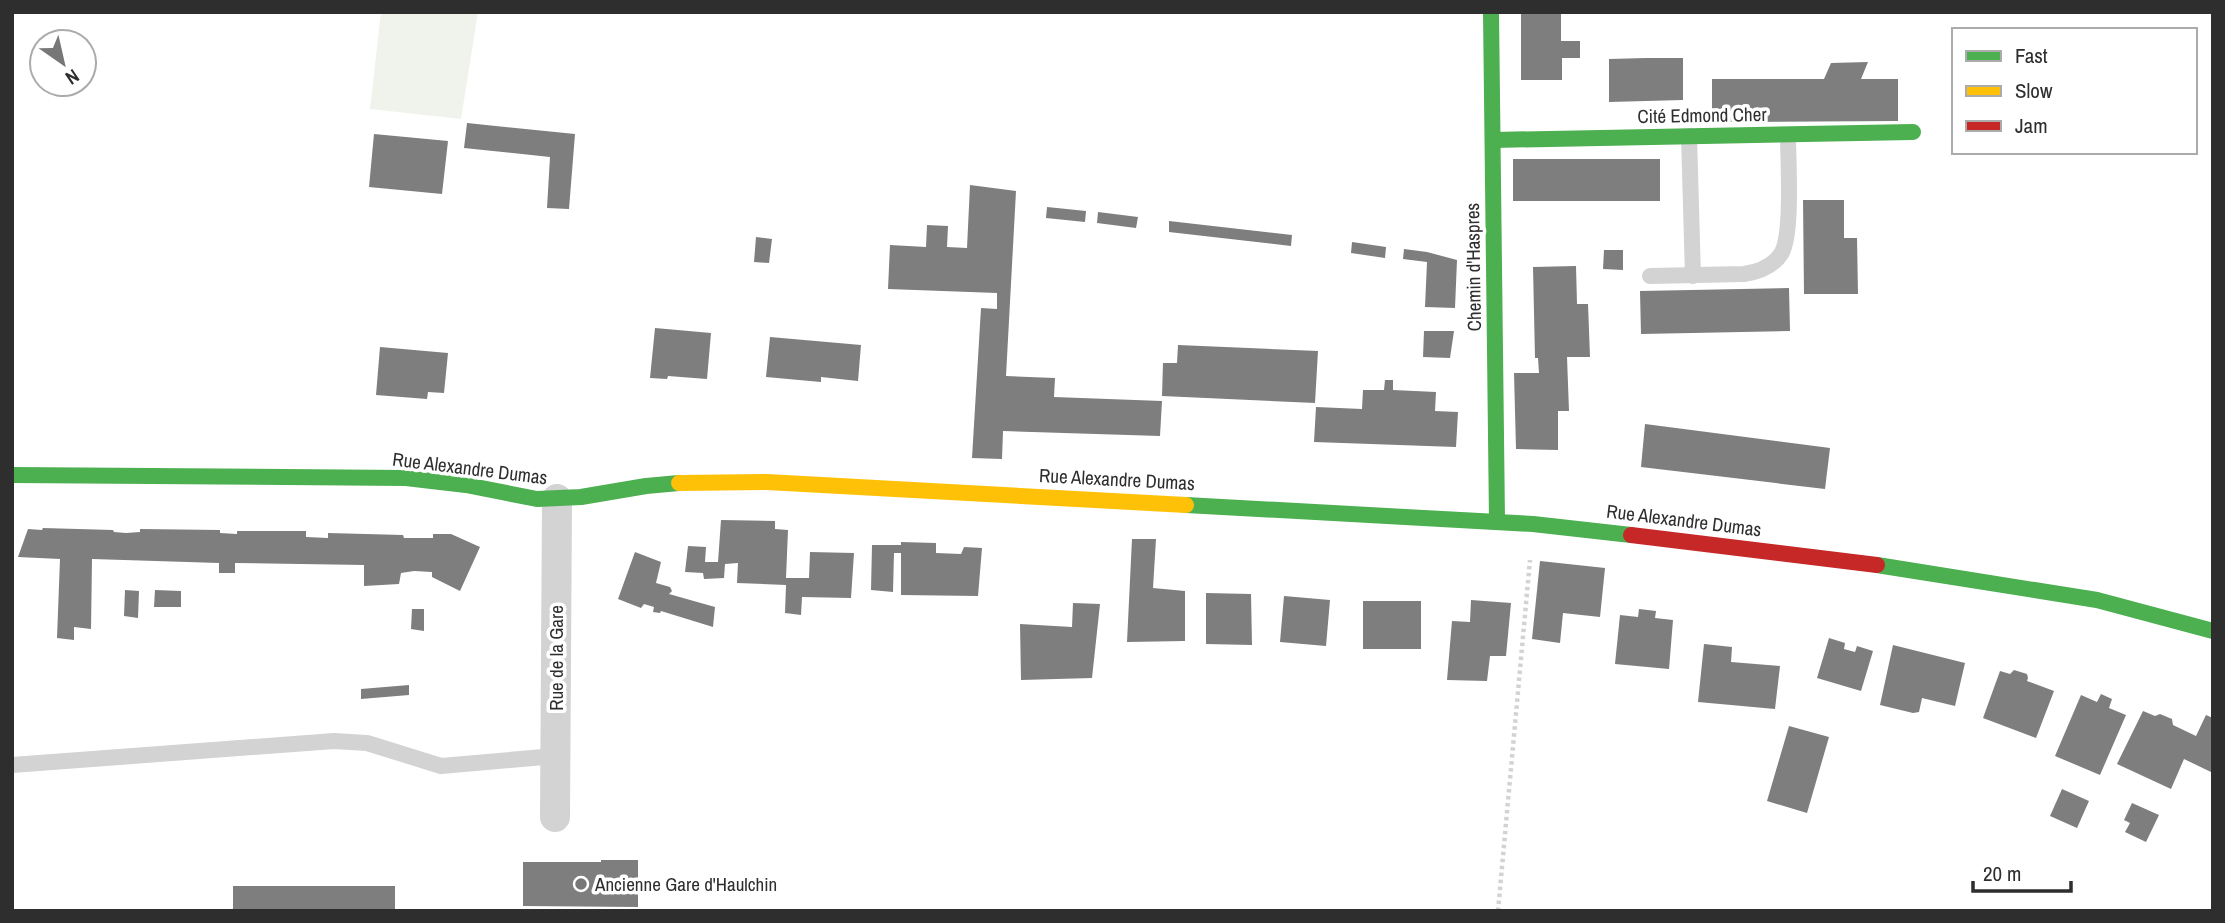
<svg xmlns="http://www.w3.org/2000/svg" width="2225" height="923" viewBox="0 0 2225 923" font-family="'Archivo Narrow',sans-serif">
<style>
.green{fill:#f0f3ec}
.building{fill:#7e7e7e}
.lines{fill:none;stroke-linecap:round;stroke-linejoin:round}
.path{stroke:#d3d3d3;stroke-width:4.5;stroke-dasharray:3.5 3.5;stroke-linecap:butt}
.lane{stroke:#d3d3d3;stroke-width:16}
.street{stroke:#d3d3d3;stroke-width:30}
.fast{stroke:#4caf50;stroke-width:16}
.slow{stroke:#ffc107;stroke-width:16}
.jam{stroke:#c62828;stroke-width:16}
.poi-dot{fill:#777;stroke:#fff;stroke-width:2.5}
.labels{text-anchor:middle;stroke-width:7;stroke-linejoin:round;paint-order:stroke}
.street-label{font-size:19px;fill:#2e2e2e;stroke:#fff}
.poi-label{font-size:19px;fill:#2e2e2e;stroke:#fff;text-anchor:start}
</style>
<rect width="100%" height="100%" fill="#fff"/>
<!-- green -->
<path class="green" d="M 381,12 L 478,12 L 461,119 L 370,109 Z"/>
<!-- building -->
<g class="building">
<path d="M 1521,12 L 1561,12 L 1561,41 L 1580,41 L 1580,58 L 1562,58 L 1562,80 L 1521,80 Z"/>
<path d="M 1646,58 L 1683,58 L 1683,100 L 1609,102 L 1609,59 Z"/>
<path d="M 1868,62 L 1861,79 L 1898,79 L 1898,121 L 1712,122 L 1712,79 L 1824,79 L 1831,63 Z"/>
<path d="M 467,123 L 575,134 L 569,209 L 547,208 L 550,157 L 464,148 Z"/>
<path d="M 374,134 L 448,141 L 442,194 L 369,187 Z"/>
<rect x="1513" y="159" width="147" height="42"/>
<path d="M 970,185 L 1016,191 L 1006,376 L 1055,378 L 1054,397 L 1162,401 L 1160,436 L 1003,431 L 1002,459 L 972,458 L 981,308 L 997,309 L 997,293 L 888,289 L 890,245 L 926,247 L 927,225 L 948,226 L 947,247 L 967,248 Z"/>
<path d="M 1803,200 L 1844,200 L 1844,238 L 1857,238 L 1858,294 L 1804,294 Z"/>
<path d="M 1047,207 L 1086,211 L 1085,222 L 1046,218 Z"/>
<path d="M 1098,212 L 1138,217 L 1136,228 L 1097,223 Z"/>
<path d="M 1169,221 L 1292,235 L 1291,246 L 1169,232 Z"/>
<path d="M 756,237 L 772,239 L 769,263 L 754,262 Z"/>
<path d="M 1352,242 L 1386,247 L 1385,258 L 1351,253 Z"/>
<path d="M 1404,249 L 1427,252 L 1457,260 L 1455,308 L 1425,307 L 1427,262 L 1403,259 Z"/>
<path d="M 1604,250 L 1623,250 L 1623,270 L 1603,269 Z"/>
<path d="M 1576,266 L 1577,304 L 1588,304 L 1590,357 L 1567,357 L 1569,411 L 1558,411 L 1558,450 L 1516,449 L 1514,373 L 1539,373 L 1538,358 L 1535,358 L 1533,267 Z"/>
<path d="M 1789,288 L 1790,331 L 1641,334 L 1640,291 Z"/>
<path d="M 655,328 L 711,333 L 707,379 L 668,376 L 667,379 L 650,378 Z"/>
<path d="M 1424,331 L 1454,331 L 1450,358 L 1423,357 Z"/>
<path d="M 770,337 L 861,345 L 858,381 L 821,377 L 821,382 L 766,377 Z"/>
<path d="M 1178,345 L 1318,351 L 1315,403 L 1162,396 L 1163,363 L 1177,363 Z"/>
<path d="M 380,347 L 448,353 L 444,393 L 428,392 L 427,399 L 376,395 Z"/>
<path d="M 1385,380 L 1393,380 L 1393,390 L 1436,392 L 1435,411 L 1458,412 L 1456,447 L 1314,442 L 1316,407 L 1362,409 L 1363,390 L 1384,390 Z"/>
<path d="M 1645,424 L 1830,448 L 1825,489 L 1641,467 Z"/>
<path d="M 721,520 L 775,521 L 775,529 L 788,530 L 786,578 L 809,578 L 810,552 L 854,553 L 851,598 L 802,597 L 801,615 L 785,613 L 786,585 L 737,583 L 738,563 L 725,564 L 724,578 L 704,579 L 703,573 L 685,572 L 688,546 L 706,547 L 705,562 L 718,562 Z"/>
<path d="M 43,528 L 113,530 L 114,532 L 126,533 L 140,532 L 140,529 L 220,530 L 220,533 L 237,534 L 237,531 L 306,531 L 306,537 L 328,538 L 328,533 L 403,535 L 404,538 L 433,538 L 433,534 L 451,534 L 480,547 L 460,591 L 432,577 L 432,572 L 414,571 L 401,573 L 399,584 L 364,586 L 364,565 L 235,563 L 235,573 L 219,573 L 219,563 L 92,559 L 91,629 L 74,627 L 74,640 L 57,638 L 60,559 L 18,557 L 28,529 L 42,530 Z"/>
<path d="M 1132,539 L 1156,539 L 1153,588 L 1185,591 L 1185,641 L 1127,642 Z"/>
<path d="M 901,542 L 936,543 L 936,553 L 961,554 L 964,547 L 982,548 L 978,596 L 901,595 L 901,553 L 894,553 L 893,592 L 871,590 L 872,545 L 901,545 Z"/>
<path d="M 635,552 L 661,562 L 656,583 L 670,587 L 672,591 L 669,594 L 715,607 L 713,627 L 661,611 L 660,613 L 653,612 L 654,607 L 644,604 L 641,608 L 618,599 Z"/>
<path d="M 1540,561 L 1605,568 L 1600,617 L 1563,613 L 1560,643 L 1532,639 Z"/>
<path d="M 125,590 L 139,591 L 138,618 L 124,616 Z"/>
<path d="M 155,590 L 181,591 L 181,607 L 154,607 Z"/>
<path d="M 1206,593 L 1251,594 L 1252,645 L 1206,644 Z"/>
<path d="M 1284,596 L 1330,600 L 1326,646 L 1280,642 Z"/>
<path d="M 1471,600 L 1511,603 L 1506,656 L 1490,656 L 1487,681 L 1447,680 L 1452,621 L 1470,622 Z"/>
<rect x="1363" y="601" width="58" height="48"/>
<path d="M 1073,603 L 1100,604 L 1092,678 L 1021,680 L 1020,624 L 1072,627 Z"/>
<path d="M 412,609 L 424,609 L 424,631 L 411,629 Z"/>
<path d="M 1639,609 L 1656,611 L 1655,618 L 1673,620 L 1669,669 L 1615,664 L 1620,615 L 1638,617 Z"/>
<path d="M 1829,638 L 1845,643 L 1844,649 L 1855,652 L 1857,646 L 1873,651 L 1861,691 L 1817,678 Z"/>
<path d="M 1704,644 L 1732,647 L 1731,662 L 1780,666 L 1775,709 L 1698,702 Z"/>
<path d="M 1893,645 L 1965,663 L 1955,706 L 1922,698 L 1919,712 L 1913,713 L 1880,705 Z"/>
<path d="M 2014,670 L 2027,674 L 2028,678 L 2027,681 L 2054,691 L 2036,738 L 1983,718 L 2000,671 L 2010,674 Z"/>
<path d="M 409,685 L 409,695 L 361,699 L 361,689 Z"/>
<path d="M 2101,694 L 2112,699 L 2109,708 L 2126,715 L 2100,775 L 2055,756 L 2081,695 L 2097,702 Z"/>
<path d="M 2143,711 L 2155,716 L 2160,714 L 2172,719 L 2173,725 L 2196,736 L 2206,715 L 2213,718 L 2213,773 L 2184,759 L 2171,789 L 2117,764 Z"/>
<path d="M 1789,726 L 1829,737 L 1807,813 L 1767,801 Z"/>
<path d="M 2062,789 L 2089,801 L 2077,828 L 2050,816 Z"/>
<path d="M 2132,803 L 2159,815 L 2146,842 L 2125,832 L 2130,823 L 2124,820 Z"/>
<path d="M 601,860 L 638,860 L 638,907 L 523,906 L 523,862 L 601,862 Z"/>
<rect x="233" y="886" width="162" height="25"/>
</g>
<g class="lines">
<!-- path -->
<path class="path" d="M 1498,911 L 1530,560"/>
<!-- lane -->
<g class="lane">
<path d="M 1689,136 L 1693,276"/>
<path d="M 1650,276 L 1744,274 C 1758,272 1773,266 1781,254 C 1793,236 1788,160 1788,135"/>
<path d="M 12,765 L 334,741 L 367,743 L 441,766 L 555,756"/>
</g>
<!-- street -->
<path class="street" d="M 555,817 L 557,499"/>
<!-- fast -->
<g class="fast">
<path d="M 1491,12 L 1497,520"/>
<path d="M 1493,140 L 1913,132"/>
<path d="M 12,475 L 406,478 L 466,485 L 537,499 L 581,497 L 646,486 L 679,483"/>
<path d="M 1186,505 L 1533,524 L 1631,535"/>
<path d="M 1877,565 L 2097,600 L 2213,631"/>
</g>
<!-- slow -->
<path class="slow" d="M 679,483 L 767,482 L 1186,505"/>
<!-- jam -->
<path class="jam" d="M 1631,535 L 1877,565"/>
</g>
<!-- markers -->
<circle class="poi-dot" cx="581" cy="884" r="7"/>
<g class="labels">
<!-- street labels -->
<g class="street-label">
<text transform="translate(1702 115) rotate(-1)" y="7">Cité Edmond Cher</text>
<text transform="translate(1473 267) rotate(-91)" y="7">Chemin d'Haspres</text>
<text transform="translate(470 468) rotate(7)" y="7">Rue Alexandre Dumas</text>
<text transform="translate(1117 479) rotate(3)" y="7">Rue Alexandre Dumas</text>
<text transform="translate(1684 520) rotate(7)" y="7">Rue Alexandre Dumas</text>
<text transform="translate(556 658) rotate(-90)" y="7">Rue de la Gare</text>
</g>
<!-- poi labels -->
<g class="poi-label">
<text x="595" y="891">Ancienne Gare d'Haulchin</text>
</g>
</g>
<!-- border -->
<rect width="2225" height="923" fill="none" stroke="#2e2e2e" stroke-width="28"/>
<!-- legend -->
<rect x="1952" y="28" width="245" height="126" fill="#ffffff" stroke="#ababab" stroke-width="2"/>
<rect x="1966" y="51" width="35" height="10" fill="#4caf50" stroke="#ababab" stroke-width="2"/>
<text x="2015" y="63" font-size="21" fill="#2e2e2e">Fast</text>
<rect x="1966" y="86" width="35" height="10" fill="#ffc107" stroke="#ababab" stroke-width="2"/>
<text x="2015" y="98" font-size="21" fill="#2e2e2e">Slow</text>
<rect x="1966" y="121" width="35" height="10" fill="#c62828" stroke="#ababab" stroke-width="2"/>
<text x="2015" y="133" font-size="21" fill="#2e2e2e">Jam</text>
<!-- north arrow -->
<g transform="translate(63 63) rotate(146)"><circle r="33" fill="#ffffff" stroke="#ababab" stroke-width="2"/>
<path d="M0-5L12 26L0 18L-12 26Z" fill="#777777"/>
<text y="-10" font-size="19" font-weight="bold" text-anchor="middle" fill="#2e2e2e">N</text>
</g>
<!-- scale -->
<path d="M1973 881v10h98v-10" fill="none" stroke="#2e2e2e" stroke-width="3.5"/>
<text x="1983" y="881" font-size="21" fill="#2e2e2e" stroke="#ffffff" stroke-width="5" paint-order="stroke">20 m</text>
</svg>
